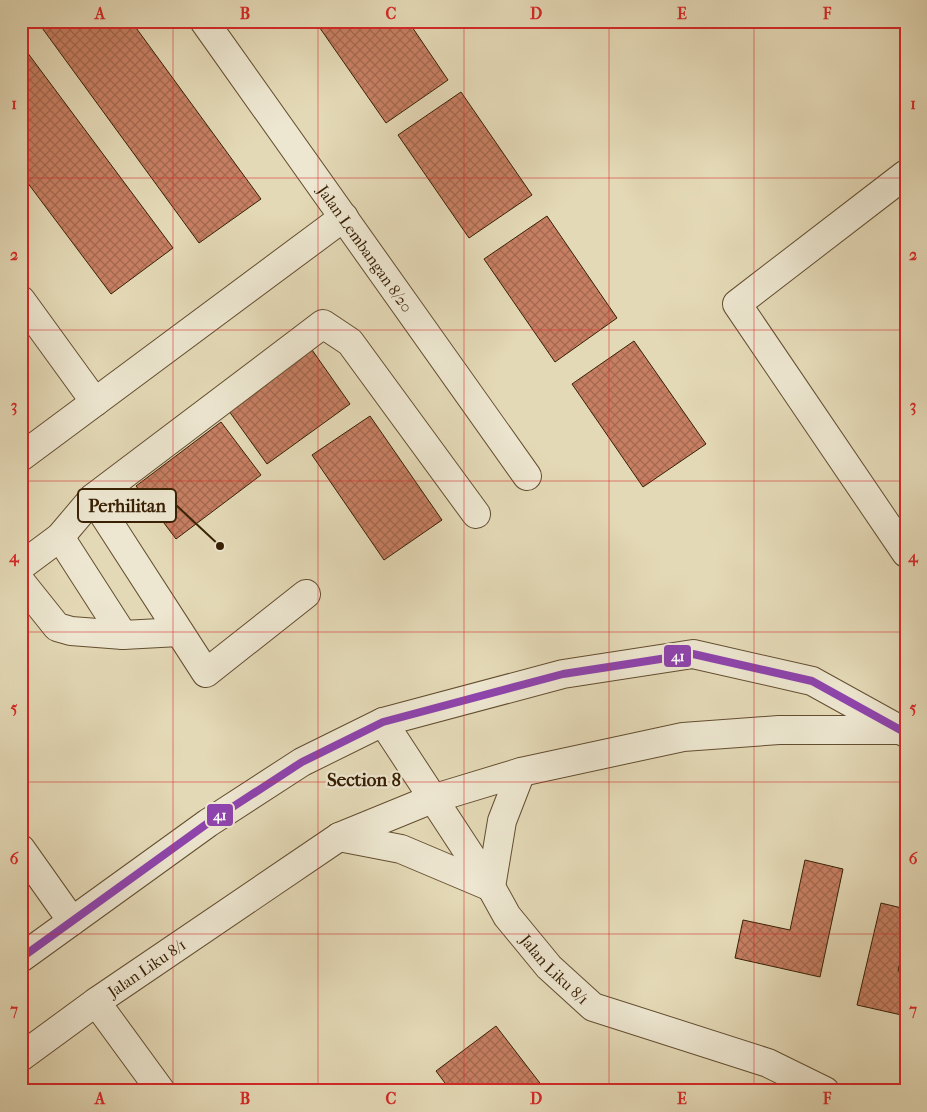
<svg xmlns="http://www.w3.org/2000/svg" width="927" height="1112" viewBox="0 0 927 1112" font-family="'IM FELL French Canon',serif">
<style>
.building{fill:url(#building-cross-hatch);stroke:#382004}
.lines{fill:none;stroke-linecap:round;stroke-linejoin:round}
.minor-casing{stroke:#634e30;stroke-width:30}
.minor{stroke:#ede6d0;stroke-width:28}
.bus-1-casing{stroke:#ede6d0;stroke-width:11}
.bus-1{stroke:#8e44ad;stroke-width:8}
.grid{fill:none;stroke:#d62828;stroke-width:1;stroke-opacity:0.55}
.labels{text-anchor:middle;stroke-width:4.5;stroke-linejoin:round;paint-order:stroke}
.street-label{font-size:16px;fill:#382004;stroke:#ede6d0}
.quarter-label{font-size:19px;font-weight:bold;fill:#382004;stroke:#ede6d0}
.leader{fill:none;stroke:#382004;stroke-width:2}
.callout-dot{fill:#382004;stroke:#ede6d0;stroke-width:2}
.callout{fill:#ede6d0;stroke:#382004;stroke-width:2}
.callout-label{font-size:18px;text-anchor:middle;font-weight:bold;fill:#382004}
.line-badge{stroke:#ede6d0;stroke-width:2}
.badge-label{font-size:14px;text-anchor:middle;font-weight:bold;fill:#fff}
.neatline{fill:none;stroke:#d62828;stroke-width:2}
.grid-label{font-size:16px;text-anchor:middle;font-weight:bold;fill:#d62828}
</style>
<defs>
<pattern id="building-cross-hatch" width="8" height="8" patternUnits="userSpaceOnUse" patternTransform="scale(1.25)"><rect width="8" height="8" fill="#c77f63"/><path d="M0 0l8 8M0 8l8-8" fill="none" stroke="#a3684f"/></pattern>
</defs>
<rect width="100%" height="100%" fill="#e4d9b6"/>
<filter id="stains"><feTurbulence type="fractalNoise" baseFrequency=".004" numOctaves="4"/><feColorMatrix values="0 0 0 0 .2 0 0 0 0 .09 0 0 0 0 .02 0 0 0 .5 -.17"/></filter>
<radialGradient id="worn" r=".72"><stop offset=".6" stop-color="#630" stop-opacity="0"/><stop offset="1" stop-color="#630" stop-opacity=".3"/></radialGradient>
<!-- building -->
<g class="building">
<path d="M 37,21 L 131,21 L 261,199 L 199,243 Z"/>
<path d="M 315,21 L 408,21 L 448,80 L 386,123 Z"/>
<path d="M 21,44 L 173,248 L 111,294 L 21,174 Z"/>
<path d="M 461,92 L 532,195 L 469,238 L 398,135 Z"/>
<path d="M 547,216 L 617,318 L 555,362 L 484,259 Z"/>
<path d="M 634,341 L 706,444 L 643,487 L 572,384 Z"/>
<path d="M 310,347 L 350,404 L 267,464 L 226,407 Z"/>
<path d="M 370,416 L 442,520 L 384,560 L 312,455 Z"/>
<path d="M 221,422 L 261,475 L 176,539 L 136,486 Z"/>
<path d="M 805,860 L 843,869 L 820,977 L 735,958 L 743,920 L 790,930 Z"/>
<path d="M 881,903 L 906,909 L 906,936 L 898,971 L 906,973 L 906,1016 L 857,1005 Z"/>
<path d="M 496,1026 L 546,1091 L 451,1091 L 436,1071 Z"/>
</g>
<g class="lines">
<defs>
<g id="minor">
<path id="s1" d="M 204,21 L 527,476"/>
<path d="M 906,174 L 737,304 L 906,553"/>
<path d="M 21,300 L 95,402"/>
<path d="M 21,457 L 344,217"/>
<path d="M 93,498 L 206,673 L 306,594"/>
<path d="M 60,537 L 123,635"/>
<path d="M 21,566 L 60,537 L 93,498 L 323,324 L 350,342 L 476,514"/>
<path d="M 21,582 L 57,627 L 71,631 L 123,635 L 179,632"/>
<path id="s2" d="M 383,722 L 491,887 L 507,916 L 549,967 L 593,1007 L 768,1063 L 825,1091"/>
<path d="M 339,837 L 401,849 L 491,887"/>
<path d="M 21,849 L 72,921"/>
<path d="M 491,887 L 502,821 L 521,772"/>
<path d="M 21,958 L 208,823 L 302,762 L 383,722 L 563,674 L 693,654 L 812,681 L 906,733"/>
<path d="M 96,1002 L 161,1091"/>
<path id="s3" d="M 21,1057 L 96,1002 L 339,837 L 432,799 L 521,772 L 683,737 L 779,730 L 900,730"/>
</g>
</defs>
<!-- minor casing -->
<use href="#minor" class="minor-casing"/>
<!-- minor -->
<use href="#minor" class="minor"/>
<defs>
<path id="bus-1" d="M 21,958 L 208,823 L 302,762 L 383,722 L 563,674 L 693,654 L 812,681 L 906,733"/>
</defs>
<!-- bus-1 casing -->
<use href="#bus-1" class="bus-1-casing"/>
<!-- bus-1 -->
<use href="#bus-1" class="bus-1"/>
</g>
<!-- grid -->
<path class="grid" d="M 173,21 L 173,1091M 318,21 L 318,1091M 464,21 L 464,1091M 609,21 L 609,1091M 754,21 L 754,1091M 21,178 L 906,178M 21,330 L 906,330M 21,481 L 906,481M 21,632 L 906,632M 21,782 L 906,782M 21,934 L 906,934"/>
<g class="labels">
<!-- street labels -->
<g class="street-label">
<text dy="6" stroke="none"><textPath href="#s1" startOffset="279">Jalan Lembangan 8/20</textPath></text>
<text dy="6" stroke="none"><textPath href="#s3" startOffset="154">Jalan Liku 8/1</textPath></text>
<text dy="6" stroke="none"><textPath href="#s2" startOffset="302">Jalan Liku 8/1</textPath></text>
</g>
<!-- quarter labels -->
<g class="quarter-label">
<text x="364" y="786">Section 8</text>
</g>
</g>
<!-- callouts -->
<path class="leader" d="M220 546L176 505"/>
<circle class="callout-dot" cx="220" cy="546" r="5"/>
<rect class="callout" x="78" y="489" width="98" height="33" rx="5"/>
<g class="callout-label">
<text x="127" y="512">Perhilitan</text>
</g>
<g class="line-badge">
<rect x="663" y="644" width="29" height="24" rx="5" fill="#8e44ad"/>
<rect x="206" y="803" width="28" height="24" rx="5" fill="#8e44ad"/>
</g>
<g class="badge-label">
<text x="678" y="661">41</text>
<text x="220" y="820">41</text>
</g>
<!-- margin -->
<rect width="927" height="1112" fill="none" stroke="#e4d9b6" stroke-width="55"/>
<rect x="28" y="28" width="872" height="1056" class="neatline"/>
<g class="grid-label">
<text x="100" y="19">A</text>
<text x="245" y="19">B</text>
<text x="391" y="19">C</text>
<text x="536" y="19">D</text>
<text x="682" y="19">E</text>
<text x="827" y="19">F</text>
<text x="14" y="109">1</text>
<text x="913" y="109">1</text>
<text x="14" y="260">2</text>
<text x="913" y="260">2</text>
<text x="14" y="411">3</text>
<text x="913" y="411">3</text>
<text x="14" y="562">4</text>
<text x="913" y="562">4</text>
<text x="14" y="713">5</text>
<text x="913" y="713">5</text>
<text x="14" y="864">6</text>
<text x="913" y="864">6</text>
<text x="14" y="1015">7</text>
<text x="913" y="1015">7</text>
<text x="100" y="1104">A</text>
<text x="245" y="1104">B</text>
<text x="391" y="1104">C</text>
<text x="536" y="1104">D</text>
<text x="682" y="1104">E</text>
<text x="827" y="1104">F</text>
</g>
<rect width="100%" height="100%" filter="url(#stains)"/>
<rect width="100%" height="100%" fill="url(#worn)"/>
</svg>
